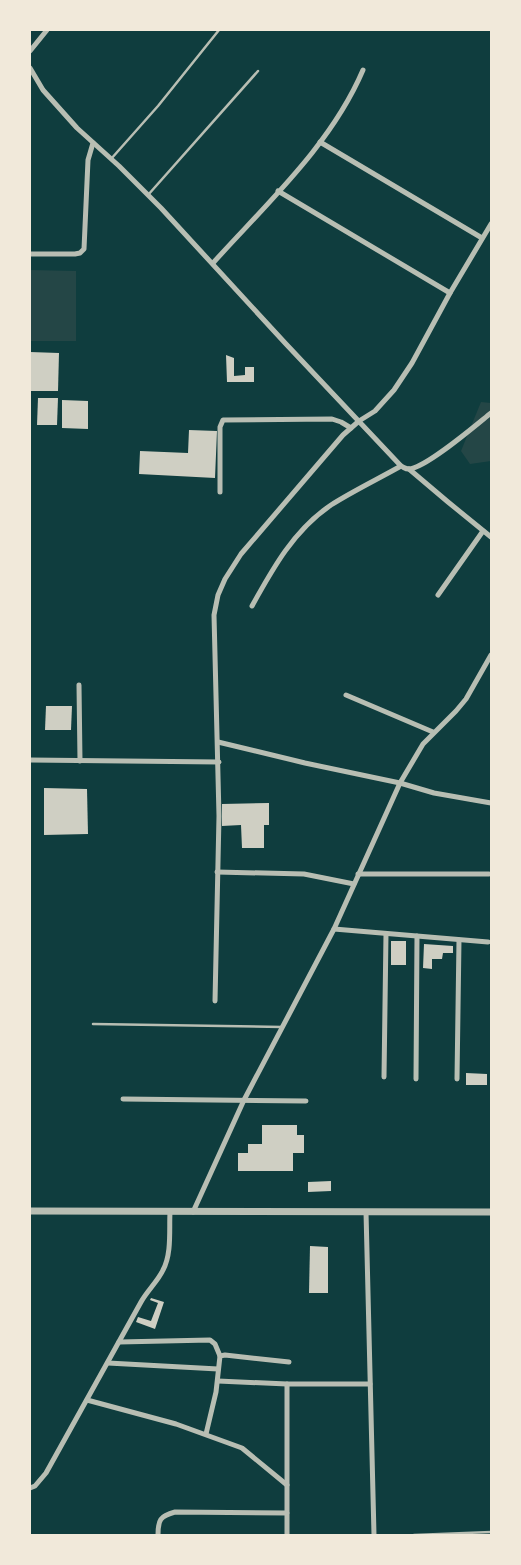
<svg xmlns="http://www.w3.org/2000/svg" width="521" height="1565" viewBox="0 0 521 1565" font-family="'Space Grotesk',sans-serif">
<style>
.green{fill:#244646}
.building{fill:#cfcfc3}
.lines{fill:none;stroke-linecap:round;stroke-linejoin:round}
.service{stroke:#b8beb3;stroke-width:2.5}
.minor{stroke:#b8beb3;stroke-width:5}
.tertiary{stroke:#b8beb3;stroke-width:7}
</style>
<rect width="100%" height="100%" fill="#0f3d3e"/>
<!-- green -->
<g class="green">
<path d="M 30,270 L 76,271 L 76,341 L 30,341 Z"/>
<path d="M 481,402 L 491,403 L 491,461 L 470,464 L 461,451 Z"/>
</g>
<!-- building -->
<g class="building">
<path d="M 30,352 L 59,353 L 58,391 L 30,391 Z"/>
<path d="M 226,355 L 234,358 L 234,376 L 245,375 L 245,367 L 254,367 L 254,382 L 227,382 Z"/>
<path d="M 38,398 L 58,398 L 57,425 L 37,425 Z"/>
<path d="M 62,400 L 88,401 L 88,429 L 62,428 Z"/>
<path d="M 189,430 L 217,431 L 215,478 L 139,474 L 140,451 L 188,453 Z"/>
<path d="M 46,706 L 72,706 L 71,730 L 45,730 Z"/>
<path d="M 44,788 L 87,789 L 88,834 L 44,835 Z"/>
<path d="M 269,803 L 269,825 L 264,825 L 264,848 L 242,848 L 241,825 L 222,826 L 222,804 Z"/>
<rect x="391" y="941" width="15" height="24"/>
<path d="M 424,944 L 453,946 L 453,953 L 443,953 L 442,959 L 432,959 L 432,969 L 423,968 Z"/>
<path d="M 466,1073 L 487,1074 L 487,1085 L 466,1085 Z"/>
<path d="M 262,1125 L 297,1125 L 297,1135 L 304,1135 L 304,1153 L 293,1153 L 293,1171 L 238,1171 L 238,1153 L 248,1153 L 248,1144 L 262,1144 Z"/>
<path d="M 331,1181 L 331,1191 L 308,1192 L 308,1182 Z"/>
<path d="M 310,1246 L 328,1247 L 328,1293 L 309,1293 Z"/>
<path d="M 151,1298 L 164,1302 L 155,1329 L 136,1322 L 138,1317 L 151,1321 L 158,1303 L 150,1300 Z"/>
</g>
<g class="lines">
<!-- service -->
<g class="service">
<path d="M 111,159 L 158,106 L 219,30"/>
<path d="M 148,195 L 258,71"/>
<path d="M 93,1024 L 282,1027"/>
<path d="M 414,1535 L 491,1532"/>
</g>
<!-- minor -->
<g class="minor">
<path d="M 30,51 L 47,30"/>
<path d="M 30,68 L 43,90 L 77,128 L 119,166 L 161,208 L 286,344 L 401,466 C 405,468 405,469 409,469 C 426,468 476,425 491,413"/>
<path d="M 320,142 L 482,238"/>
<path d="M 278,191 L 450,293"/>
<path d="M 30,254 L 75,254 L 80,253 L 84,249 L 88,160 L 93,143"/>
<path d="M 213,263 C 267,203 331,145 363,70"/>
<path d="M 409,469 L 448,502 L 491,537"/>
<path d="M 220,492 L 220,427 L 223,420 L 332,419 L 341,422 L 351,428"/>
<path d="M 438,595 L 483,531"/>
<path d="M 252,606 C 273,568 294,530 331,505 C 353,491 378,479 401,466"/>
<path d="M 79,685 L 80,761"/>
<path d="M 346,695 L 433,732"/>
<path d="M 218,742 L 305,763 L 400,783 L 434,793 L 491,803"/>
<path d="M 30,760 L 219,762"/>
<path d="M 217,872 L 304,874 L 354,884"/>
<path d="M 358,874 L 489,874"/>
<path d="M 334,929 L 488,942"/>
<path d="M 215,1001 L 219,816 L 214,615 L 218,595 L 225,579 L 241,554 L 343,435 L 359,421 L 375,411 L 394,390 L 412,363 L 450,293 L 491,224"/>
<path d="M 384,1077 L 386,934"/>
<path d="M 416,1079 L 417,936"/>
<path d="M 457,1079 L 459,940"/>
<path d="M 123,1099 L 306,1101"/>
<path d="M 193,1212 L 244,1100 L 334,929 L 400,783 L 423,744 L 456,711 L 466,699 L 491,655"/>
<path d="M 366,1212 L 374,1535"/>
<path d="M 119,1342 L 210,1340 L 215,1344 L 220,1356"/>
<path d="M 108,1363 L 218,1369"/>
<path d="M 218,1381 L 287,1384 L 370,1384"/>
<path d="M 87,1400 L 176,1424 L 242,1448 L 287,1485"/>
<path d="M 206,1434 L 216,1392 L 220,1356 L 225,1355 L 289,1362"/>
<path d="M 30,1488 L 35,1486 L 46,1473 L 141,1302 C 147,1291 158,1281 163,1270 C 172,1253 169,1230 170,1212"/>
<path d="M 158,1535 C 158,1520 160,1516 175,1512 L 287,1513"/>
<path d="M 287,1535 L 287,1384"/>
</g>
<!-- tertiary -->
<path class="tertiary" d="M 30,1211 L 491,1212"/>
</g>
<!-- border -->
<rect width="521" height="1565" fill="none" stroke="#f1e9da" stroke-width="62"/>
</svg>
